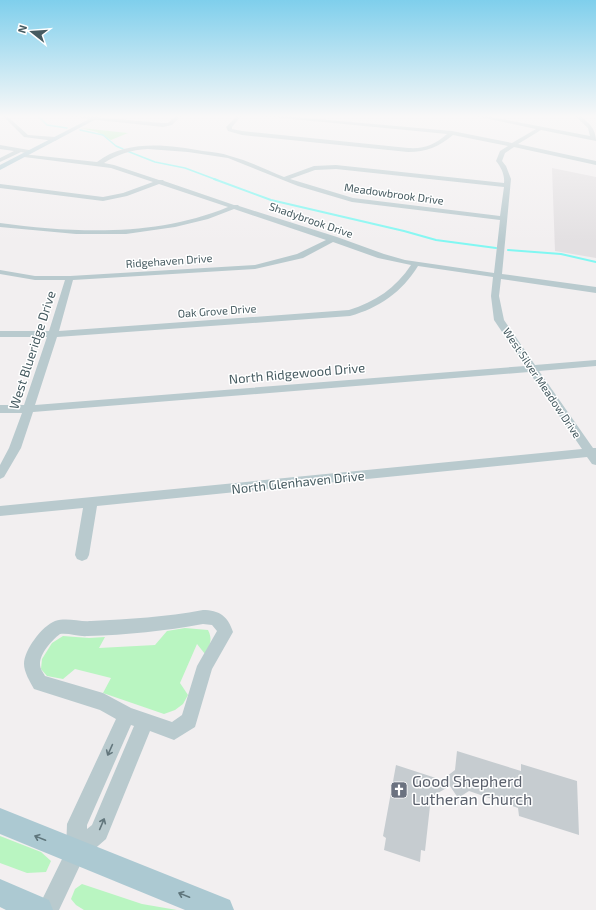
<svg xmlns="http://www.w3.org/2000/svg" width="596" height="910" viewBox="0 0 596 910" font-family="'Exo 2',sans-serif">
<style>
.education{fill:#e3e0e2}
.green{fill:#b9f5c1}
.lines{fill:none;stroke-linecap:round;stroke-linejoin:round}
.stream-far1{stroke:#81f7f2;stroke-width:1.5}
.stream{stroke:#81f7f2;stroke-width:2}
.building{fill:#c6ccd0}
.minor{fill:#b9cace;fill-rule:evenodd}
.major{fill:#acc9d2;fill-rule:evenodd}
.oneway{stroke:#62767c}
.oneway2{stroke:#5f767c}
.labels{text-anchor:middle;stroke-width:3;stroke-linejoin:round;paint-order:stroke}
.far-street-label{font-size:11px;fill:#455a60;stroke:#fff}
.street-label{font-size:13px;fill:#455a60;stroke:#fff}
.near-worship-label{font-size:16px;fill:#5b616d;stroke:#fff;text-anchor:start}
</style>
<rect width="100%" height="100%" fill="#f2eff0"/>
<!-- education -->
<path class="education" d="M 552,168 L 596,177 L 596,258 L 555,251 Z"/>
<!-- green -->
<g class="green">
<path d="M 81,128 L 128,133 L 111,140 L 97,132 Z"/>
<path d="M 185,628 L 208,630 C 213,640 210,645 205,654 L 197,644 L 180,683 L 188,695 L 183,704 L 175,710 L 164,714 L 103,693 L 111,678 L 75,669 L 63,679 L 47,676 L 41,669 L 42,659 L 52,643 L 63,636 L 89,638 L 105,637 L 99,648 L 155,645 L 167,631 Z"/>
<path d="M 0,836 L 41,852 L 51,861 L 46,872 L 27,873 L 0,863 Z"/>
<path d="M 82,884 L 142,904 L 177,910 L 84,910 L 76,905 L 71,899 L 75,889 Z"/>
</g>
<g class="lines">
<!-- stream-far1 -->
<g class="stream-far1">
<path d="M 37,115 L 47,125 L 67,128"/>
<path d="M 80,130 L 103,135 L 116,146 L 123,149"/>
<path d="M 127,151 L 155,162 L 185,168 L 217,180"/>
</g>
<!-- stream -->
<g class="stream">
<path d="M 214,179 L 271,200 L 404,231 L 436,240 L 496,248"/>
<path d="M 508,250 L 561,254 L 596,262"/>
</g>
</g>
<!-- building -->
<path class="building" d="M 457,751 L 521,771 L 521,764 L 577,781 L 579,835 L 519,816 L 518,808 L 469,791 L 458,798 L 450,786 L 431,797 L 425,851 L 421,850 L 420,862 L 384,850 L 386,838 L 383,836 L 396,765 L 442,780 L 455,770 Z"/>
<g class="lines">
<!-- minor -->
<g class="minor">
<path d="M 2,115 L 6,115 L 28,135 L 55,137 L 58,139 L 55,141 L 24,137 Z"/>
<path d="M 70,115 L 163,123 L 168,123 L 177,115 L 182,115 L 172,125 L 163,127 L 88,119 L 70,116 Z"/>
<path d="M 238,115 L 242,115 L 232,127 L 232,129 L 242,131 L 408,148 C 425,149 434,145 447,134 L 261,116 L 259,115 L 273,115 L 452,131 L 512,143 L 536,129 L 475,116 L 473,115 L 481,115 L 590,136 L 588,128 L 574,115 L 579,115 C 588,122 596,128 596,141 L 541,130 L 518,144 L 596,161 L 596,165 L 514,147 L 505,153 L 502,161 L 506,166 L 511,179 L 502,274 L 596,287 L 596,293 L 501,279 L 499,296 L 504,320 L 535,365 L 596,360 L 596,366 L 539,371 L 593,448 L 596,448 L 596,465 L 592,464 L 587,457 L 97,506 L 89,555 L 87,559 L 82,561 L 77,559 L 75,555 L 83,508 L 0,516 L 0,506 L 582,449 L 529,372 L 33,412 L 21,448 L 4,477 L 0,479 L 0,465 L 9,448 L 22,413 L 0,413 L 0,405 L 24,405 L 47,337 L 0,337 L 0,331 L 49,331 L 65,280 L 35,280 L 0,274 L 0,270 L 35,276 L 70,276 L 255,265 L 297,254 L 326,240 L 234,209 L 208,219 L 175,227 L 126,234 L 76,234 L 0,227 L 0,223 C 75,233 156,237 228,207 L 159,184 L 127,196 L 103,201 L 0,188 L 0,184 L 103,197 L 123,193 L 153,182 L 111,168 L 24,157 L 22,156 L 22,154 L 97,162 C 127,139 169,145 203,151 C 212,152 222,153 230,156 C 249,161 267,170 284,177 L 314,166 L 336,165 L 504,183 C 505,175 501,167 496,161 L 500,151 L 508,146 L 453,135 C 438,147 427,152 408,152 L 242,135 L 228,131 L 226,127 ZM 148,149 L 188,152 L 228,158 L 298,186 L 352,202 L 500,220 L 494,273 L 405,260 L 384,254 L 337,237 L 239,206 L 238,205 L 234,205 L 164,181 L 163,180 L 159,180 L 114,165 L 104,163 C 118,154 131,150 148,149 ZM 336,169 L 504,187 L 500,216 L 353,198 L 290,179 L 315,170 ZM 333,242 L 378,258 L 411,265 C 396,288 375,302 349,310 L 59,331 L 73,280 L 255,269 L 303,258 ZM 418,266 L 493,277 L 491,296 L 494,320 L 525,366 L 35,405 L 57,337 L 350,316 C 379,308 402,292 418,266 Z"/>
<path d="M 0,145 L 29,150 L 32,152 L 29,154 L 21,152 L 0,162 L 0,158 L 14,151 L 0,149 Z"/>
<path d="M 203,610 C 219,610 228,616 233,632 L 212,669 L 195,727 L 174,740 L 150,731 L 106,839 L 83,859 L 59,910 L 37,910 L 66,851 L 67,824 L 116,719 L 100,710 L 34,689 C 30,682 24,672 24,664 C 24,650 42,626 55,621 C 67,617 79,622 91,621 C 129,619 166,617 203,610 ZM 203,624 L 212,625 L 217,631 L 197,666 L 182,715 L 172,722 L 131,708 L 103,693 L 45,676 C 43,672 40,669 40,664 C 40,653 52,640 60,634 C 70,633 79,637 88,636 C 127,635 165,631 203,624 ZM 131,725 L 134,726 L 92,825 L 87,829 L 87,825 Z"/>
</g>
<!-- major -->
<g class="major">
<path d="M 97,115 L 104,115 L 0,170 L 0,165 Z"/>
<path d="M 0,808 L 230,900 L 234,910 L 185,910 L 0,834 Z"/>
<path d="M 0,879 L 49,900 L 53,910 L 6,910 L 0,907 Z"/>
</g>
</g>
<!-- one-way arrows -->
<defs><path id="oneway-shaft" d="M-6 0H5M1.5-3L5.5 0L1.5 3" fill="none" stroke-width="1.6" stroke-linecap="round" stroke-linejoin="round"/></defs>
<g class="oneway">
<use href="#oneway-shaft" transform="translate(110 750) rotate(114)"/>
<use href="#oneway-shaft" transform="translate(102 824) rotate(-67)"/>
</g>
<g class="oneway2">
<use href="#oneway-shaft" transform="translate(40 838) rotate(-158)"/>
<use href="#oneway-shaft" transform="translate(184 895) rotate(-158)"/>
</g>
<!-- sky -->
<linearGradient id="sky" x2="0" y2="1"><stop stop-color="#7fcfec"/><stop offset="0.48" stop-color="#f9f8f8"/><stop offset="1" stop-color="#f9f8f8" stop-opacity="0"/></linearGradient>
<rect width="596" height="242" fill="url(#sky)"/>
<!-- icons -->
<defs>
<symbol id="church-square" viewBox="-11 -11 22 22"><rect x="-9" y="-9" width="18" height="18" rx="4" fill="#6b7280" stroke="#fff"/><path d="M-1.2-6h2.4v3.5h3.3v2.4h-3.3V6h-2.4V-.1h-3.3v-2.4h3.3Z" fill="#fff"/></symbol>
</defs>
<g fill-rule="evenodd">
<use href="#church-square" x="389" y="780" width="20" height="20"/>
</g>
<g class="labels">
<!-- far-street labels -->
<g class="far-street-label">
<text transform="translate(394 194) rotate(8)" y="4">Meadowbrook Drive</text>
<text transform="translate(311 220) rotate(19)" y="4">Shadybrook Drive</text>
<text transform="translate(169 261) rotate(-4)" y="4">Ridgehaven Drive</text>
<text transform="translate(217 311) rotate(-4)" y="4">Oak Grove Drive</text>
<text transform="translate(542 383) rotate(56)" y="4">West Silver Meadow Drive</text>
</g>
<!-- street labels -->
<g class="street-label">
<text transform="translate(32 350) rotate(-72)" y="5">West Blueridge Drive</text>
<text transform="translate(297 373) rotate(-5)" y="5">North Ridgewood Drive</text>
<text transform="translate(298 482) rotate(-6)" y="5">North Glenhaven Drive</text>
</g>
<!-- near-worship labels -->
<g class="near-worship-label">
<text x="412" y="787">Good Shepherd<tspan x="412" dy="18">Lutheran Church</tspan></text>
</g>
</g>
<!-- north arrow -->
<g transform="translate(32 32) rotate(287)" stroke="#ffffff" stroke-width="3" paint-order="stroke">
<path d="M0-3L7 15L0 10L-7 15Z" fill="#455a60"/>
<text y="-6" font-size="11" font-weight="bold" text-anchor="middle" fill="#455a60">N</text>
</g>
</svg>
